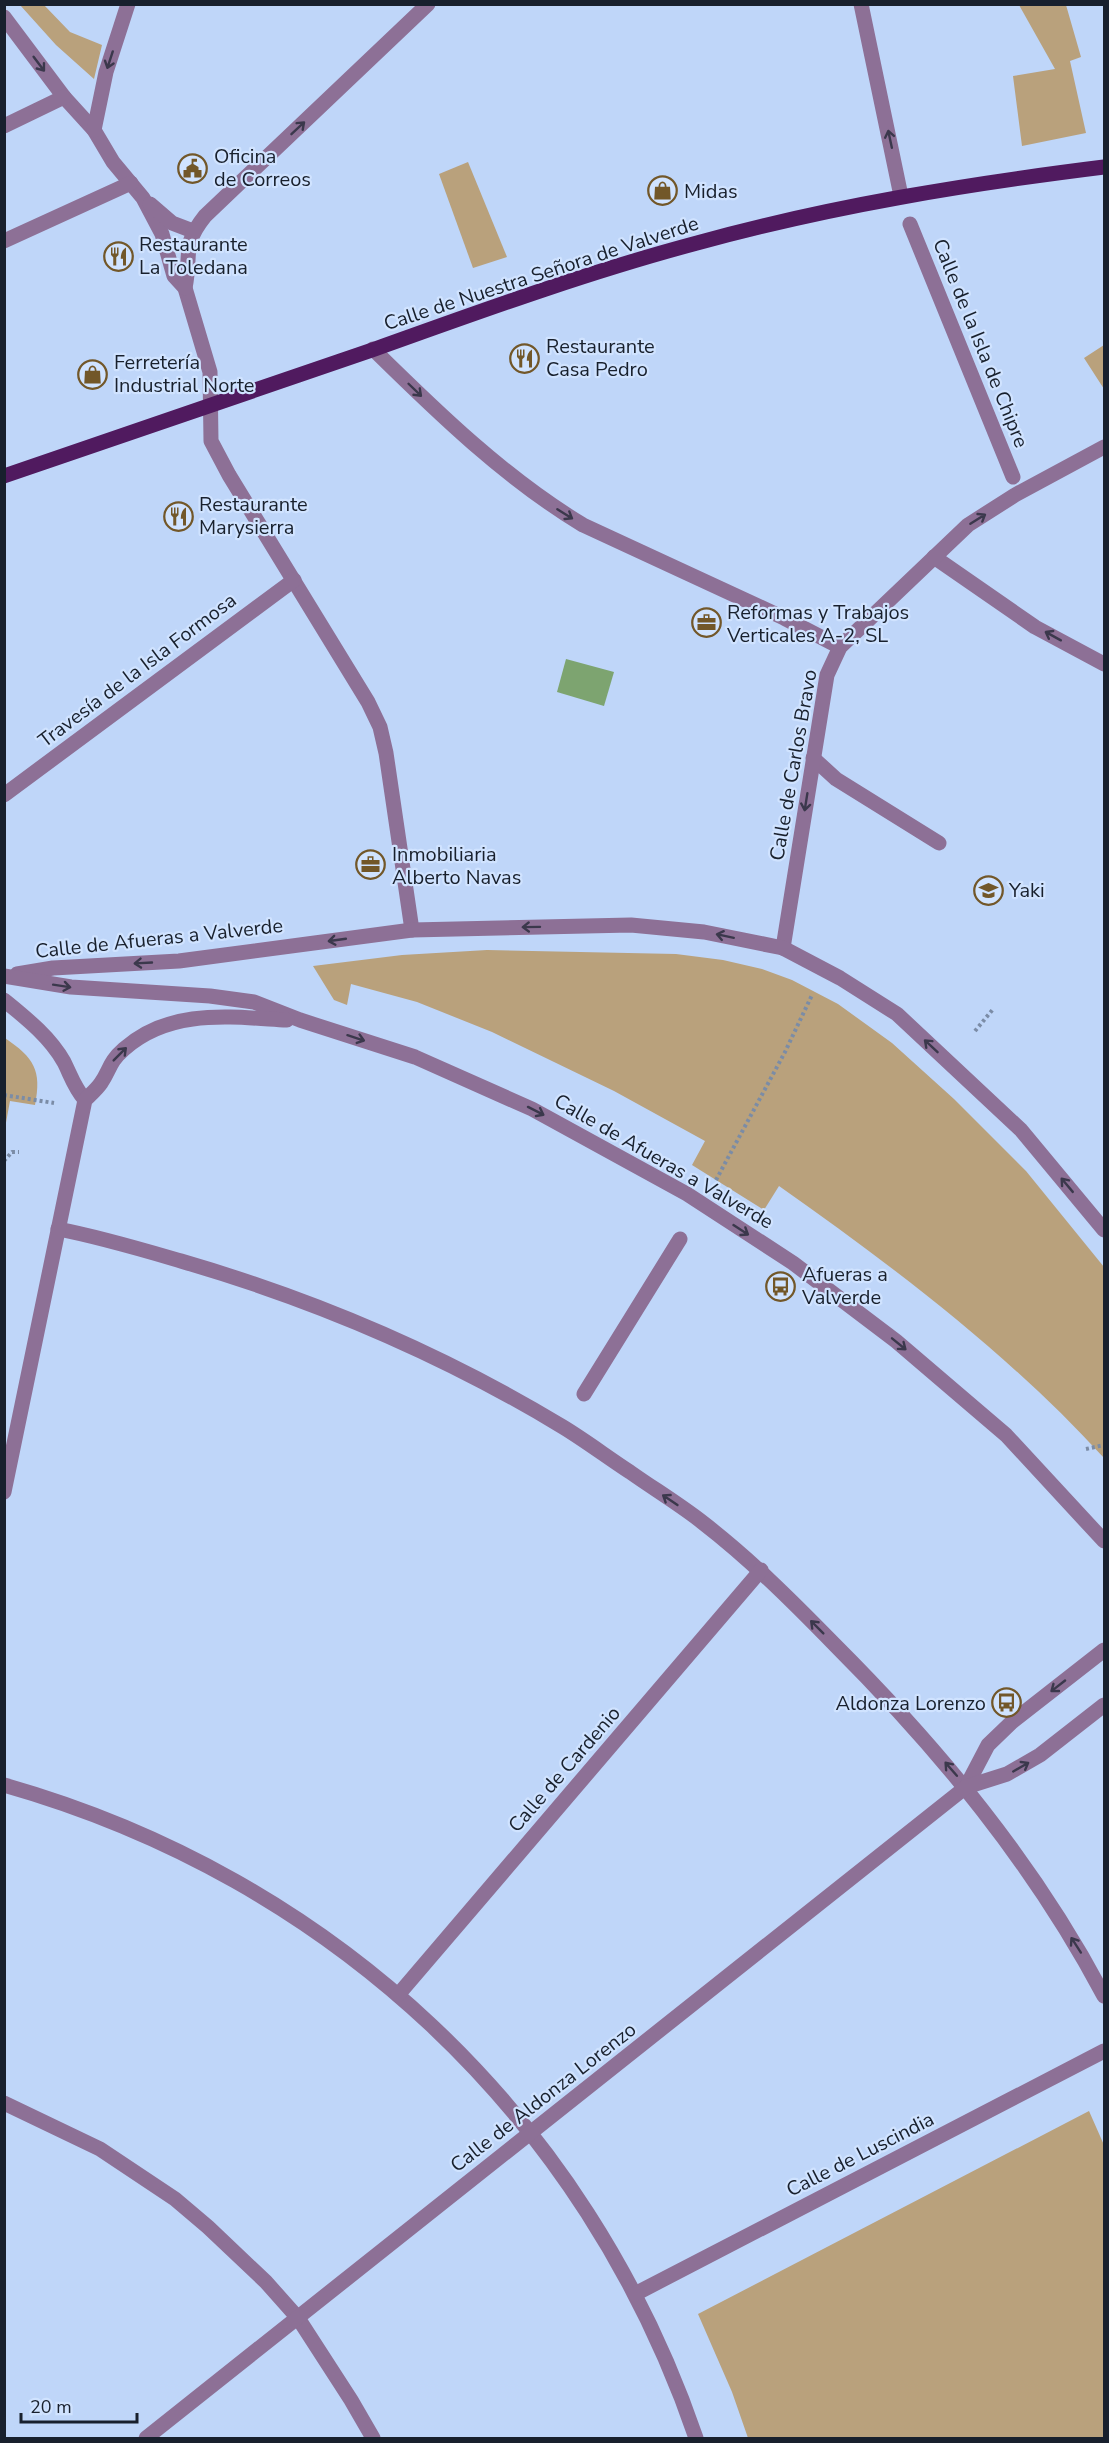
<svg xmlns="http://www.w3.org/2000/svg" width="1109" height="2443" viewBox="0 0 1109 2443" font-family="'Nunito Sans',sans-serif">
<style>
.green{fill:#b9a17c}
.water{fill:#7da470}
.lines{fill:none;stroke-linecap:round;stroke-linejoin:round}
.path{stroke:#7b8ca6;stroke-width:4;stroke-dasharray:3 3;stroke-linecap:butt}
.minor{stroke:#8d7096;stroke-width:15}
.major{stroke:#501a5f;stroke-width:15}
.oneway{stroke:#3b384c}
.labels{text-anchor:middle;stroke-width:4.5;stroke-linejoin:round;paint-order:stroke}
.poi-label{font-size:20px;fill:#18202d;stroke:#d0e3ff;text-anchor:start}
.street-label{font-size:20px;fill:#18202d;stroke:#d0e3ff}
</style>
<rect width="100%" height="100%" fill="#bfd6f9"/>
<!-- green -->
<g class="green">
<path d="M 20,5 L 44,5 L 70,32 L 102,45 L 94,79 L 56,45 Z"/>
<path d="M 1019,5 L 1066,5 L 1081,57 L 1070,61 L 1086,133 L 1022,146 L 1013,76 L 1055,69 Z"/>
<path d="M 468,162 L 507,257 L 473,268 L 439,174 Z"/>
<path d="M 1104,345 L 1104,344 L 1104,389 L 1084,358 Z"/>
<path d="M 487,950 L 676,954 L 723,960 L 762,969 L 792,980 L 838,1004 L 892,1043 L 954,1099 L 1026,1171 L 1104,1267 L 1104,1458 C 1009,1354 894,1267 779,1186 L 764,1210 L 692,1165 L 705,1141 L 614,1091 L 492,1032 L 417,1002 L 351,984 L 347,1005 L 334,1000 L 313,966 L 402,955 Z"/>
<path d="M 5,1038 C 34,1058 42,1070 35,1105 L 10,1101 L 5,1128 Z"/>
<path d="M 1089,2111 L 1104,2145 L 1104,2438 L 748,2438 L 732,2392 L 698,2314 Z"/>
</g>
<!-- water -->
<path class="water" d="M 566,659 L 614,672 L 604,706 L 557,692 Z"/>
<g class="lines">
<!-- path -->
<g class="path">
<path d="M 975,1031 L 994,1008"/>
<path d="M 4,1095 L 54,1103"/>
<path d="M 4,1161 L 12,1152 L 19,1152"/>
<path d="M 716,1180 L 785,1052 L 812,995"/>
<path d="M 1086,1449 L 1104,1445"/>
</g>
<!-- minor -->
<g class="minor">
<path d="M 861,4 L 901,196"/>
<path d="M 4,17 L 64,97 L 94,130 L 113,162 L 143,198 L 162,234 L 174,276 L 185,288 L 210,372 L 211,441 L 229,475 L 368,702 L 380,727 L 386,753 L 412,930"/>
<path d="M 4,126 L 64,97"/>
<path d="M 94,130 L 106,72 L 128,4"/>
<path d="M 150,204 L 172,223 L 193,231"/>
<path d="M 910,224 L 1013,477"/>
<path d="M 4,241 L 131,183"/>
<path d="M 185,288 C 192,254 181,246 205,216 L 428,4"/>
<path d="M 373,349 C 438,413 505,478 583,525 L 784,618 L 840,647"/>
<path d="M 934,557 L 1035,627 L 1104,664"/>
<path d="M 813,758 L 836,779 L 939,843"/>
<path d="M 4,795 L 294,580"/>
<path d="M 783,948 L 827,675 L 840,647 L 968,525 L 1015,495 L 1104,447"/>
<path d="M 17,974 L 53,968 L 179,961 L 412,930 L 631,925 L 704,932 L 783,948 L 840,978 L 897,1014 L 1021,1130 L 1104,1230"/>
<path d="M 4,976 L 71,987 L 210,996 L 254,1002 L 300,1020 L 415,1057 L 532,1109 L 687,1194 L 793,1263 L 896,1341 L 1006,1435 L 1104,1541"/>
<path d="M 4,1000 C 26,1018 50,1037 64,1062 C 71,1076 74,1087 85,1100"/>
<path d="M 58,1229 C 100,1237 140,1249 181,1261 C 315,1300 444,1355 563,1427 C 586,1441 607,1457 630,1472 C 654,1489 679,1504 702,1522 C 750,1559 792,1601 835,1645 C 940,1750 1034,1864 1104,1996"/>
<path d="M 584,1394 L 680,1239"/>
<path d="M 4,1492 L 85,1100 C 90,1095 97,1089 101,1083 C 110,1070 109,1062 124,1049 C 170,1008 230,1017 287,1020"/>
<path d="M 4,1785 C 332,1878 586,2116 696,2438"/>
<path d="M 966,1787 L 988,1745 L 1013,1721 L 1104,1650"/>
<path d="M 398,1995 L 761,1570"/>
<path d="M 4,2103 L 100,2149 L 175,2199 L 208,2227 L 266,2282 L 298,2318 L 351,2400 L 373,2438"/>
<path d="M 635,2294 L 1104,2051"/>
<path d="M 146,2438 L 966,1787 L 1007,1774 L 1040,1755 L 1104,1705"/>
</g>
<!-- major -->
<path class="major" d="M 4,476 C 128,434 252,392 375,349 C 481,311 588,272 697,243 C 831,206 967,184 1104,167"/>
</g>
<!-- one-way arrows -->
<defs><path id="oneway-shaft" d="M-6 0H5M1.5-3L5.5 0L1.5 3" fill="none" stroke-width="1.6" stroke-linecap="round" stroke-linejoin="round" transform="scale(1.5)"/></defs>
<g class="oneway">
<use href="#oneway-shaft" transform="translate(110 60) rotate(108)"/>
<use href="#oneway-shaft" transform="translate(39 64) rotate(53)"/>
<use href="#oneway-shaft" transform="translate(298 128) rotate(-43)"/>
<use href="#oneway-shaft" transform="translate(890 139) rotate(-102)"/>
<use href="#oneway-shaft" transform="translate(415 390) rotate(44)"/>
<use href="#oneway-shaft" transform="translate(565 514) rotate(32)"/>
<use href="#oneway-shaft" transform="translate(978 519) rotate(-32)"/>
<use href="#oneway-shaft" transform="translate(1053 636) rotate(-151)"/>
<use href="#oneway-shaft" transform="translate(806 802) rotate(99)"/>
<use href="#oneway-shaft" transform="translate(531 927) rotate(179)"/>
<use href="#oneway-shaft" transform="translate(725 936) rotate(-168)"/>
<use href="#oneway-shaft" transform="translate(337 940) rotate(172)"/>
<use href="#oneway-shaft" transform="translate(143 963) rotate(177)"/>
<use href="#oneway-shaft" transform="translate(62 986) rotate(9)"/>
<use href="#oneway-shaft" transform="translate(356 1038) rotate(18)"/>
<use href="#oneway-shaft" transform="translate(931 1046) rotate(-137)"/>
<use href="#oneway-shaft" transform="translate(120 1054) rotate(-45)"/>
<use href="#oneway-shaft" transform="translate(536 1111) rotate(27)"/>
<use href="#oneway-shaft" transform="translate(1067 1185) rotate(-130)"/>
<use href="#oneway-shaft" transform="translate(741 1230) rotate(33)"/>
<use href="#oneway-shaft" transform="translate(899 1344) rotate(39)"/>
<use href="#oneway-shaft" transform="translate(670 1500) rotate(-146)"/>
<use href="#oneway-shaft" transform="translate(817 1627) rotate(-135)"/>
<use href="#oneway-shaft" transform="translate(1058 1686) rotate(142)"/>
<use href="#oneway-shaft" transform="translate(1021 1767) rotate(-30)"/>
<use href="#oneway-shaft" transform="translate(951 1769) rotate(-131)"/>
<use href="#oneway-shaft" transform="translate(1076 1945) rotate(-123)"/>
</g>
<!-- icons -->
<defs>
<symbol id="civic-ring" viewBox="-11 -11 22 22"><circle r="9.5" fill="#d0e3ff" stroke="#725729" stroke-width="1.5"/><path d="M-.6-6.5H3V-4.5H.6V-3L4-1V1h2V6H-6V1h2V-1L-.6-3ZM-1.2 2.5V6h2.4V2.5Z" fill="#725729"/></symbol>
<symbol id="shop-ring" viewBox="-11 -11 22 22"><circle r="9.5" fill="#d0e3ff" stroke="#725729" stroke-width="1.5"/><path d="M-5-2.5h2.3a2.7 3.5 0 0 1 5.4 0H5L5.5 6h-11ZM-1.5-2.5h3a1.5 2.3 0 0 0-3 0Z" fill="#725729"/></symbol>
<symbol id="restaurant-ring" viewBox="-11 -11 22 22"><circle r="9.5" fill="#d0e3ff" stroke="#725729" stroke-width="1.5"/><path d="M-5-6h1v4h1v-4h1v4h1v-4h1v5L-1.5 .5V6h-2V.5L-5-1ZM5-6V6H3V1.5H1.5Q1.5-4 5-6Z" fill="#725729"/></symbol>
<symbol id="office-ring" viewBox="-11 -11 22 22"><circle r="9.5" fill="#d0e3ff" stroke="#725729" stroke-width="1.5"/><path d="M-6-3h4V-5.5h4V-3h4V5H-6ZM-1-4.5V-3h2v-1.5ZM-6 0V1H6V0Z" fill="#725729"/></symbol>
<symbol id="school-ring" viewBox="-11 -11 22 22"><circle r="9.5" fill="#d0e3ff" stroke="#725729" stroke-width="1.5"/><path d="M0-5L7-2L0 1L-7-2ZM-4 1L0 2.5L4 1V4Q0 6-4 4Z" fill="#725729"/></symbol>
<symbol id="bus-ring" viewBox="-11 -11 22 22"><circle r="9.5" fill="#d0e3ff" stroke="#725729" stroke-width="1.5"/><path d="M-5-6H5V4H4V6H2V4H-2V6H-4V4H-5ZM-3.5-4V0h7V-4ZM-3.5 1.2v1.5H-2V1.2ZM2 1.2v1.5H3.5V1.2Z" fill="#725729"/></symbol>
</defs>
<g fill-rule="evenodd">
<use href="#civic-ring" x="176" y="152" width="33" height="33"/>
<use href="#shop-ring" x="646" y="174" width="33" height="33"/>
<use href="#restaurant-ring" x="102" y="240" width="33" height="33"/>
<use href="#restaurant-ring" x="508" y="342" width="33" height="33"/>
<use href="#shop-ring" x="76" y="358" width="33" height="33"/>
<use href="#restaurant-ring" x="162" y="500" width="33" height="33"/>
<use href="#office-ring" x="690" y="606" width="33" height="33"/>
<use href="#office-ring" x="354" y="848" width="33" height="33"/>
<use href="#school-ring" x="972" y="874" width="33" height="33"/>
<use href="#bus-ring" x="764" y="1270" width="33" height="33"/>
<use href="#bus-ring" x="990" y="1686" width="33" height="33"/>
</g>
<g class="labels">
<!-- poi labels -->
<g class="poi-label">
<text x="214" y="163">Oficina<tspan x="214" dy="23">de Correos</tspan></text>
<text x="684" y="198">Midas</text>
<text x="139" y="251">Restaurante<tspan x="139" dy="23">La Toledana</tspan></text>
<text x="546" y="353">Restaurante<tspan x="546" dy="23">Casa Pedro</tspan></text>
<text x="114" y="369">Ferretería<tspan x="114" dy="23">Industrial Norte</tspan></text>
<text x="199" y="511">Restaurante<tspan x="199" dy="23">Marysierra</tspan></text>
<text x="727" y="619">Reformas y Trabajos<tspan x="727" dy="23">Verticales A-2, SL</tspan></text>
<text x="392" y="861">Inmobiliaria<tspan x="392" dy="23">Alberto Navas</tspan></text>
<text x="1009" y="897">Yaki</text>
<text x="802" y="1281">Afueras a<tspan x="802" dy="23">Valverde</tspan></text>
<text x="986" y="1710" text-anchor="end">Aldonza Lorenzo</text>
</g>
<!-- street labels -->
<g class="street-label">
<text transform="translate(541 273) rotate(-18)" y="7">Calle de Nuestra Señora de Valverde</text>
<text transform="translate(981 343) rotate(68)" y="7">Calle de la Isla de Chipre</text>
<text transform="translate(137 670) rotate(-37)" y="7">Travesía de la Isla Formosa</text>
<text transform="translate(793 765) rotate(-80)" y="7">Calle de Carlos Bravo</text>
<text transform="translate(159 938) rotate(-6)" y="7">Calle de Afueras a Valverde</text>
<text transform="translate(664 1161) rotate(30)" y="7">Calle de Afueras a Valverde</text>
<text transform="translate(564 1769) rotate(-49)" y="7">Calle de Cardenio</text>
<text transform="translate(543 2097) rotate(-38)" y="7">Calle de Aldonza Lorenzo</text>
<text transform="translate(860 2154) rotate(-27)" y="7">Calle de Luscindia</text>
</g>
</g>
<!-- border -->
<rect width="1109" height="2443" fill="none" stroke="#18202d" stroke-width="12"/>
<!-- scale -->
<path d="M21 2413v9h116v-9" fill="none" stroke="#18202d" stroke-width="3"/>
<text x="30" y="2413" font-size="18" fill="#18202d" stroke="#d0e3ff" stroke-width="4.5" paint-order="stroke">20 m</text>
</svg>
